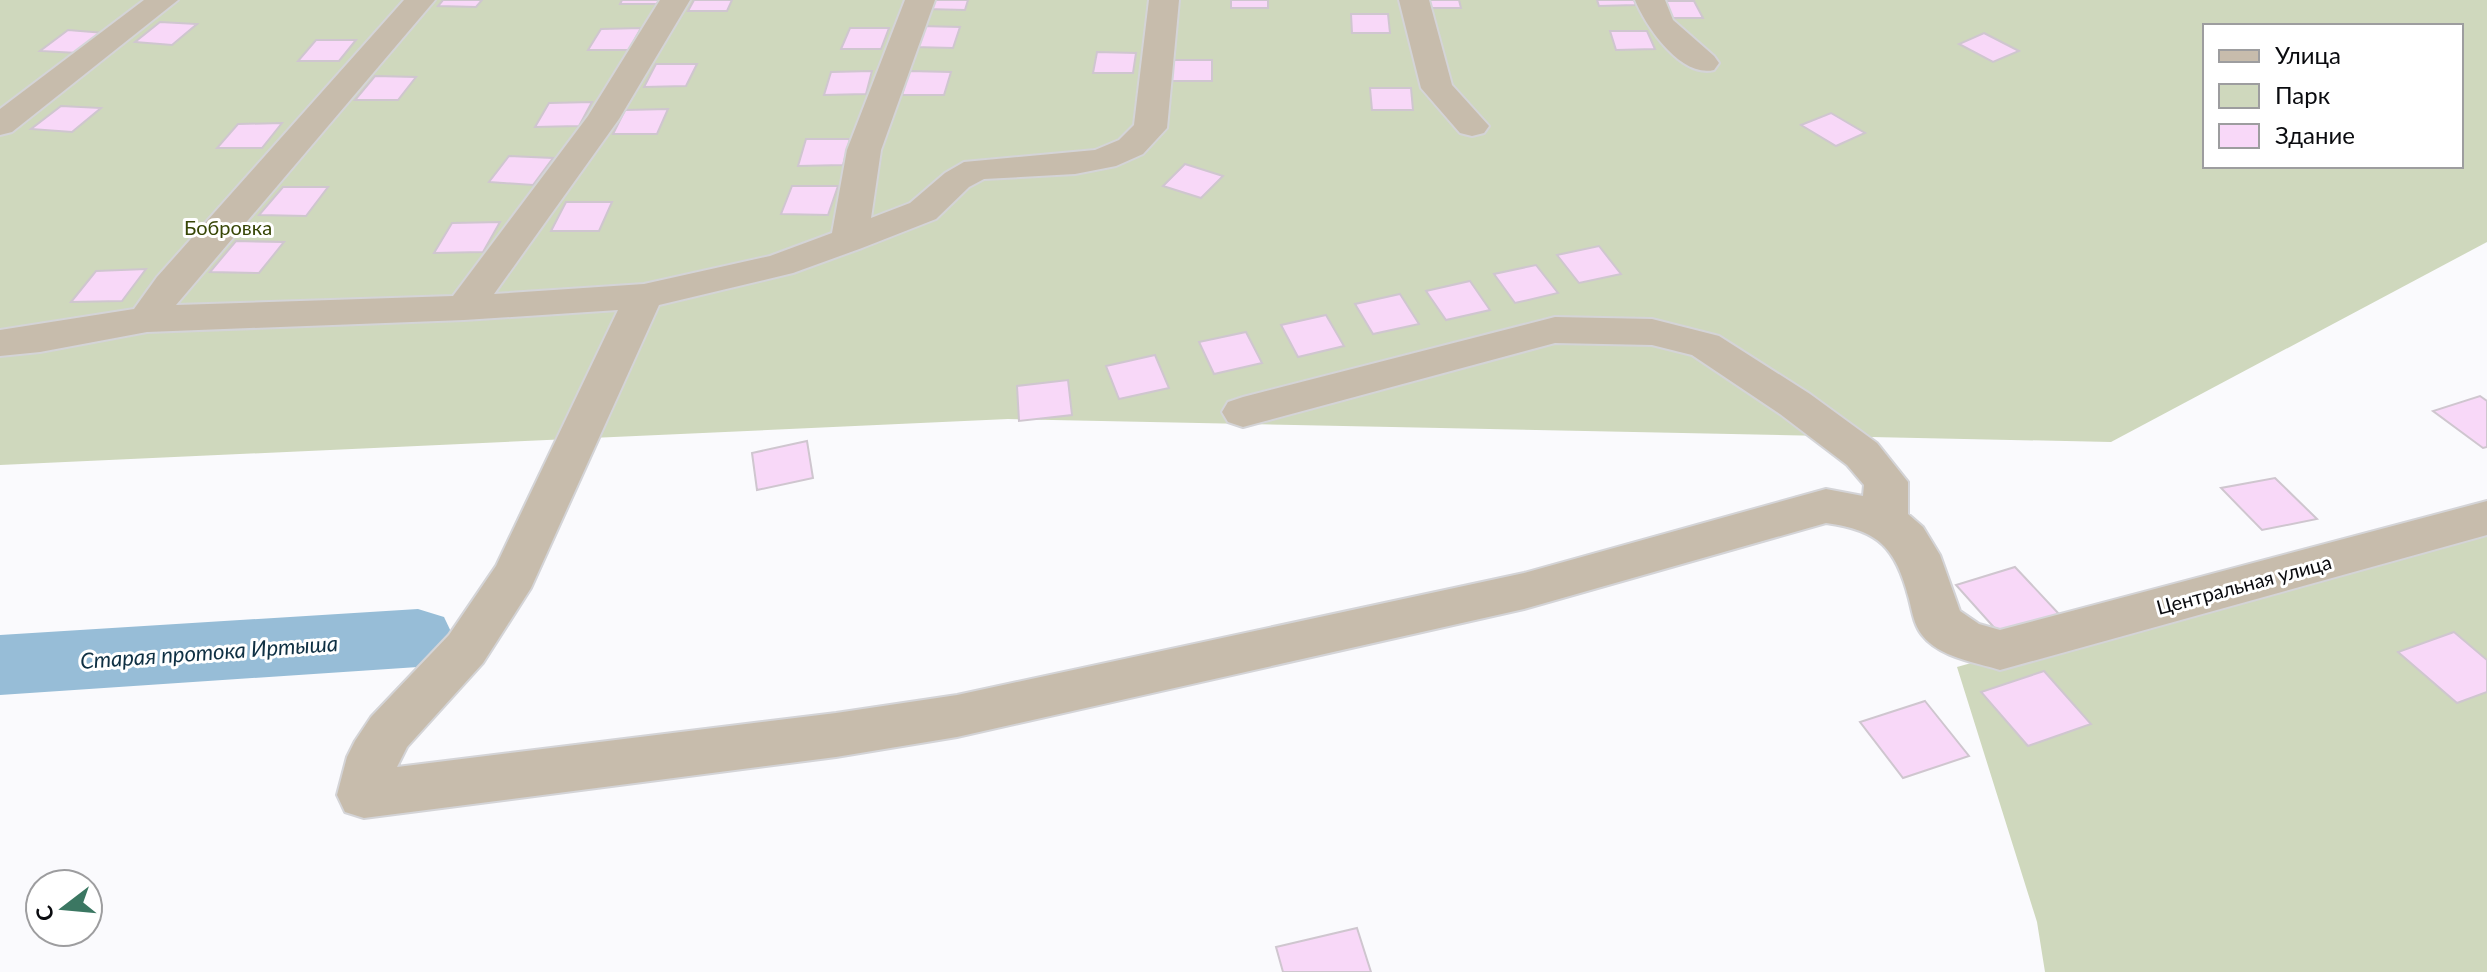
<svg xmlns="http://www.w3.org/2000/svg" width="2487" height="972" viewBox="0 0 2487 972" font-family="Lato,sans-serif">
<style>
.green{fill:#cfd8bd;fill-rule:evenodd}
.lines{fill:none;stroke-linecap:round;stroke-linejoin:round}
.river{fill:#97bdd7;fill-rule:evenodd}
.building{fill:#f8d8f8;stroke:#cfc6cf;stroke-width:2}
.street-casing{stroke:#d4d4d7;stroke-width:4}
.street{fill:#c7bcac;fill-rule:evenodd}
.labels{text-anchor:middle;stroke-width:6;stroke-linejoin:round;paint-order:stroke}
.park-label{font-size:20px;fill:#374606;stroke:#fff}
.street-label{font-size:20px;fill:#0a0b0f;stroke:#fff}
.water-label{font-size:22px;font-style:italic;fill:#0f3043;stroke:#fff}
</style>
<rect width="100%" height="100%" fill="#fafafd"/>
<!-- green -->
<g class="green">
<path d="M 0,0 L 2487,0 L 2487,242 L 2111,442 L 1008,419 L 0,465 ZM 2205,26 L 2461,26 L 2461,166 L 2205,166 Z"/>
<path d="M 2487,518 L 2487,972 L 2045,972 L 2037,922 L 1957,667 Z"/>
</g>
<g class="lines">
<!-- river -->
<path class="river" d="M 418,609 L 444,617 L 454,638 L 444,659 L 418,667 L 0,695 L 0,635 Z"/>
</g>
<!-- building -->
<g class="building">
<path d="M 443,0 L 482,0 L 476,7 L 438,6 Z"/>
<path d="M 622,0 L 661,0 L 659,4 L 620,4 Z"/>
<path d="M 694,0 L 732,0 L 727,11 L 688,11 Z"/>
<path d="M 929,0 L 968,0 L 965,10 L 926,9 Z"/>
<rect x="1231" y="0" width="37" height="8"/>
<path d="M 1422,0 L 1459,0 L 1461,8 L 1423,8 Z"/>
<path d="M 1597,0 L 1634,0 L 1636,5 L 1599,6 Z"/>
<path d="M 1657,1 L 1694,1 L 1703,18 L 1665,18 Z"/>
<path d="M 1351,14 L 1388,14 L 1390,33 L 1352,33 Z"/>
<path d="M 160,22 L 197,24 L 172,45 L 135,42 Z"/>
<path d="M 920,26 L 960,27 L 953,48 L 913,47 Z"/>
<path d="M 641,28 L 629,50 L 588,50 L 601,29 Z"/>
<path d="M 850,28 L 889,28 L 881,49 L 841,49 Z"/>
<path d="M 68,30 L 105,33 L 78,53 L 40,51 Z"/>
<path d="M 1610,31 L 1647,31 L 1655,49 L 1616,50 Z"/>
<path d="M 1984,33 L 2019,51 L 1993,62 L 1959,44 Z"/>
<path d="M 316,40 L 356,40 L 339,61 L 298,61 Z"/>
<path d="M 1097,52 L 1136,53 L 1133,73 L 1093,73 Z"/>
<path d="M 1173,60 L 1212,60 L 1212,81 L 1171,81 Z"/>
<path d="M 656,64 L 697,64 L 686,86 L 644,87 Z"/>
<path d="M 872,71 L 866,94 L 824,95 L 831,72 Z"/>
<path d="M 909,71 L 951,72 L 944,95 L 902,95 Z"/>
<path d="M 375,76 L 416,77 L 398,100 L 355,100 Z"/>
<path d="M 1370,88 L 1411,88 L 1413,110 L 1372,110 Z"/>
<path d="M 592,102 L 579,126 L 535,127 L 549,103 Z"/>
<path d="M 61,106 L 101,108 L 72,132 L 31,129 Z"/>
<path d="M 668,109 L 657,134 L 613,134 L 625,110 Z"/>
<path d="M 1831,113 L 1865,133 L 1836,146 L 1801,125 Z"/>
<path d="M 282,123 L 262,148 L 217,148 L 238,124 Z"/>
<path d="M 806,139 L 850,139 L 843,165 L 798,166 Z"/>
<path d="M 509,156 L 553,158 L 533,185 L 489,182 Z"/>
<path d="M 1185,164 L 1223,176 L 1201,198 L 1163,186 Z"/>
<path d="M 792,186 L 838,186 L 828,215 L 781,214 Z"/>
<path d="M 283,187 L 328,187 L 306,216 L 259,215 Z"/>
<path d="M 566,202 L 612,202 L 599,231 L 551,231 Z"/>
<path d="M 500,222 L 483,252 L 434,253 L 452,223 Z"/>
<path d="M 236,241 L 284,242 L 259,273 L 210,272 Z"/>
<path d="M 1599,246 L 1621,274 L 1579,283 L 1557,255 Z"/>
<path d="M 1536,265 L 1558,293 L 1515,303 L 1494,274 Z"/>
<path d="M 146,269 L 122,301 L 71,302 L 96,271 Z"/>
<path d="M 1470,281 L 1490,310 L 1446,320 L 1426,291 Z"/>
<path d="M 1400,294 L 1419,324 L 1373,334 L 1355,304 Z"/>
<path d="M 1326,315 L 1344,346 L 1298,357 L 1281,325 Z"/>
<path d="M 1246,332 L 1262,363 L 1214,374 L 1199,342 Z"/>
<path d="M 1155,355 L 1169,388 L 1119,399 L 1106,366 Z"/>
<path d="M 1068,380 L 1072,415 L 1019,421 L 1017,386 Z"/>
<path d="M 2480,396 L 2487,401 L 2487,447 L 2483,448 L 2433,411 Z"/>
<path d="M 807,441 L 813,478 L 757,490 L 752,453 Z"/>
<path d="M 2275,478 L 2317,519 L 2262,530 L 2221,488 Z"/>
<path d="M 2015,567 L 2059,614 L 1999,633 L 1956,585 Z"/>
<path d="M 2454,632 L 2487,660 L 2487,692 L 2457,703 L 2398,652 Z"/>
<path d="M 2044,671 L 2091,724 L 2028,746 L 1981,692 Z"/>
<path d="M 1925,701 L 1969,756 L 1903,778 L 1860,722 Z"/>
<path d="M 1357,928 L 1371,972 L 1283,972 L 1276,947 Z"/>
</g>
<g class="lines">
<defs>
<g id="street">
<path d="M 144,0 L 178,0 L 12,132 L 0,135 L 0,109 Z"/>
<path d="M 404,0 L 435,0 L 176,305 L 453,296 L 588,116 L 660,0 L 690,0 L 619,119 L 494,294 L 644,284 L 770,256 L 832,233 L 847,150 L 905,0 L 935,0 L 881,150 L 871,218 L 910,203 L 945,173 L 964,162 L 1095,150 L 1119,140 L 1134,125 L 1149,0 L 1179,0 L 1167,128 L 1143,154 L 1116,166 L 1075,174 L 984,179 L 969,187 L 936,219 L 862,248 L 793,273 L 659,305 L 531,588 L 483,663 L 407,747 L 397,767 L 836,713 L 957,695 L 1524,573 L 1826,489 L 1863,496 L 1864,485 L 1847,465 L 1780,414 L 1692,355 L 1652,345 L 1555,343 L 1243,427 L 1228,422 L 1222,412 L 1228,402 L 1243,397 L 1555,317 L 1652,319 L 1719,336 L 1810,394 L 1877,443 L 1908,482 L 1908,514 L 1923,527 L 1940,555 L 1960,611 L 1979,624 L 2000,630 L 2487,501 L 2487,535 L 2000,670 C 1974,662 1939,657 1922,635 C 1914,625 1912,611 1909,599 C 1896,548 1879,530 1826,523 L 1524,609 L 957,737 L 836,757 L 364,818 L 345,812 L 337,795 L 347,757 L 355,741 L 371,717 L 449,635 L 496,566 L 618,310 L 464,320 L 147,332 L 40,352 L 0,356 L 0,330 L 134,309 L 157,277 Z"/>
<path d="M 1399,0 L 1429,0 L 1452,85 L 1489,126 L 1484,133 L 1472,136 L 1460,133 L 1421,88 Z"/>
<path d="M 1635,0 L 1665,0 L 1673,20 L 1714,56 L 1719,63 L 1714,70 C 1681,78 1646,27 1635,0 Z"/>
</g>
</defs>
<!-- street casing -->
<use href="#street" class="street-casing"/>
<!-- street -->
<use href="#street" class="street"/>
</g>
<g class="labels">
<!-- park labels -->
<g class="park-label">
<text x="228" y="235">Бобровка</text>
</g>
<!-- street labels -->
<g class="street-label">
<text transform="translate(2244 585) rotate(-15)" y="7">Центральная улица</text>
</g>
<!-- water labels -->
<g class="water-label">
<text transform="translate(209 652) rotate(-4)" y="8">Старая протока Иртыша</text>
</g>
</g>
<!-- legend -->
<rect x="2203" y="24" width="260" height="144" fill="#ffffff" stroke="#9d9d9f" stroke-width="2"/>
<rect x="2219" y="50" width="40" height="12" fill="#c7bcac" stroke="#9d9d9f" stroke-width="2"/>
<text x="2275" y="64" font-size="24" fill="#0a0b0f">Улица</text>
<rect x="2219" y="84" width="40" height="24" fill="#cfd8bd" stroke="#9d9d9f" stroke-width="2"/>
<text x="2275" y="104" font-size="24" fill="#0a0b0f">Парк</text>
<rect x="2219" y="124" width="40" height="24" fill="#f8d8f8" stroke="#9d9d9f" stroke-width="2"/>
<text x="2275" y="144" font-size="24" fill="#0a0b0f">Здание</text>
<!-- north arrow -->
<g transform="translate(64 908) rotate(254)"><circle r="38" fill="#ffffff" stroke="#9d9d9f" stroke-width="2"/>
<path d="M0-6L14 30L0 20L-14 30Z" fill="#3b7762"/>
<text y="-12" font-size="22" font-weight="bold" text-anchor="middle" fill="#0a0b0f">С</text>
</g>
</svg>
